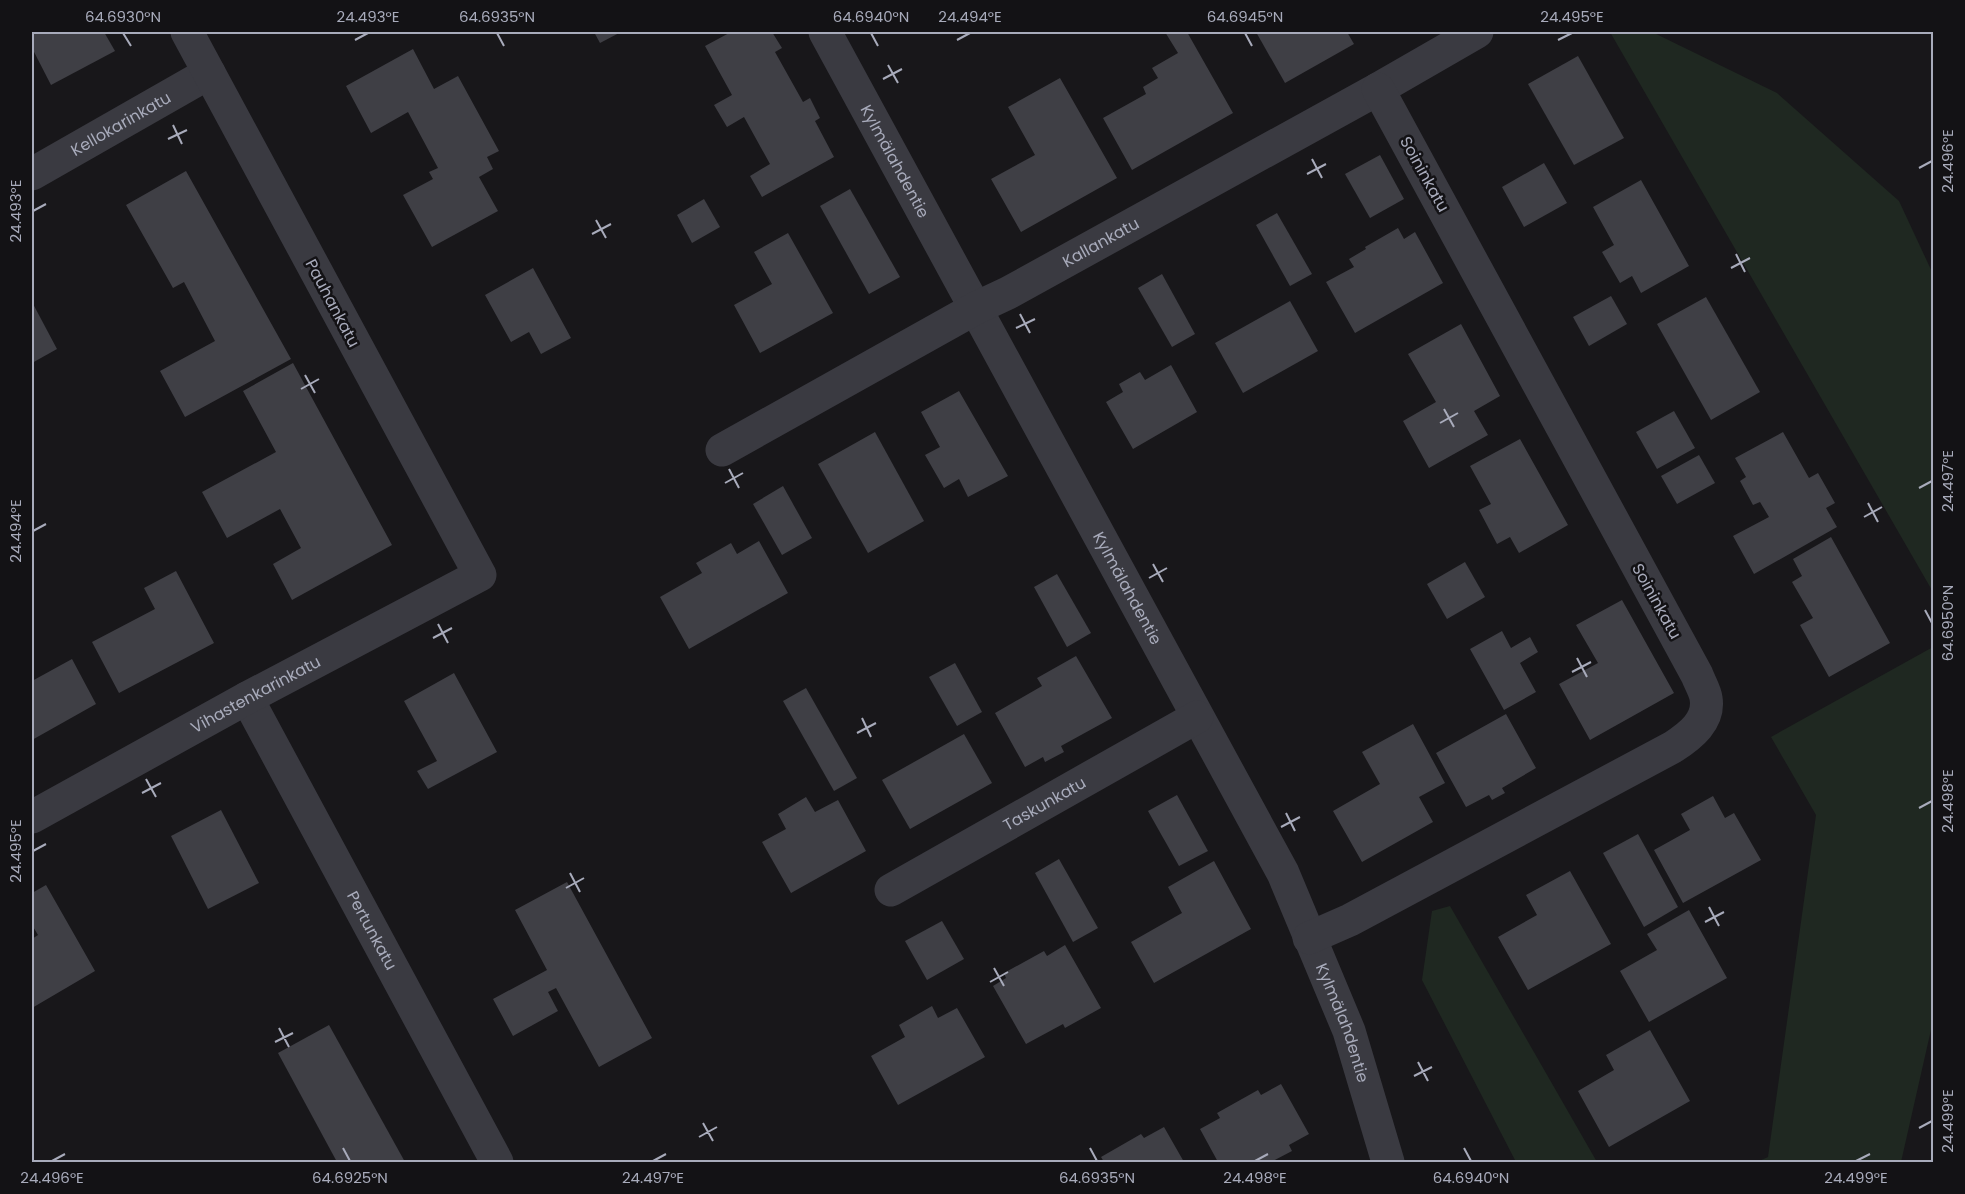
<svg xmlns="http://www.w3.org/2000/svg" width="1965" height="1194" viewBox="0 0 1965 1194" font-family="Poppins,sans-serif">
<style>
.green{fill:#1f2821}
.building{fill:#3f3f45}
.lines{fill:none;stroke-linecap:round;stroke-linejoin:round}
.minor{stroke:#3a3a41;stroke-width:33}
.ticks{fill:none;stroke:#a8abbb;stroke-width:2}
.labels{text-anchor:middle;stroke-width:5;stroke-linejoin:round;paint-order:stroke}
.street-label{font-size:16px;fill:#a8abbb;stroke:#131215}
.neatline{fill:none;stroke:#a8abbb;stroke-width:2}
.ticks-label{font-size:15px;text-anchor:middle;fill:#a8abbb}
</style>
<rect width="100%" height="100%" fill="#18171a"/>
<!-- green -->
<g class="green">
<path d="M 1610,32 L 1652,32 L 1777,93 L 1899,201 L 1933,274 L 1933,592 Z"/>
<path d="M 1933,647 L 1933,1021 L 1901,1162 L 1757,1162 L 1768,1157 L 1816,815 L 1771,737 Z"/>
<path d="M 1450,906 L 1597,1162 L 1516,1162 L 1422,980 L 1432,911 Z"/>
</g>
<!-- building -->
<g class="building">
<path d="M 32,32 L 104,32 L 115,51 L 51,85 L 32,48 Z"/>
<path d="M 594,32 L 621,32 L 600,43 Z"/>
<path d="M 731,32 L 772,32 L 782,48 L 775,52 L 803,102 L 810,98 L 820,118 L 815,121 L 834,157 L 762,197 L 750,176 L 770,164 L 744,117 L 727,127 L 714,105 L 732,95 L 705,46 Z"/>
<path d="M 1165,32 L 1187,32 L 1233,113 L 1132,170 L 1103,118 L 1146,94 L 1143,87 L 1158,78 L 1152,68 L 1178,53 Z"/>
<path d="M 1256,32 L 1347,32 L 1354,44 L 1285,83 Z"/>
<path d="M 413,49 L 434,89 L 458,76 L 499,151 L 487,157 L 493,169 L 479,177 L 498,211 L 432,247 L 403,195 L 433,179 L 429,172 L 438,168 L 408,112 L 371,133 L 346,86 Z"/>
<path d="M 1578,56 L 1624,138 L 1574,165 L 1528,84 Z"/>
<path d="M 1060,78 L 1117,178 L 1021,232 L 991,179 L 1035,155 L 1008,107 Z"/>
<path d="M 1380,155 L 1404,199 L 1370,218 L 1345,174 Z"/>
<path d="M 1544,163 L 1567,203 L 1524,227 L 1502,187 Z"/>
<path d="M 186,171 L 291,359 L 185,417 L 160,371 L 215,341 L 184,282 L 173,288 L 126,205 Z"/>
<path d="M 1641,180 L 1689,266 L 1641,293 L 1632,276 L 1620,283 L 1602,252 L 1614,245 L 1593,207 Z"/>
<path d="M 850,189 L 900,277 L 869,294 L 820,206 Z"/>
<path d="M 704,199 L 720,227 L 692,243 L 677,215 Z"/>
<path d="M 1277,213 L 1312,274 L 1290,286 L 1256,225 Z"/>
<path d="M 1398,228 L 1404,239 L 1415,232 L 1443,283 L 1355,333 L 1326,282 L 1354,267 L 1349,259 L 1366,249 L 1365,247 Z"/>
<path d="M 788,233 L 833,313 L 760,353 L 734,305 L 772,284 L 754,252 Z"/>
<path d="M 533,268 L 571,338 L 541,354 L 529,332 L 511,342 L 485,295 Z"/>
<path d="M 1162,274 L 1195,334 L 1172,347 L 1138,288 Z"/>
<path d="M 1611,296 L 1627,324 L 1589,346 L 1573,317 Z"/>
<path d="M 1706,297 L 1760,392 L 1711,420 L 1657,324 Z"/>
<path d="M 1290,301 L 1318,351 L 1243,393 L 1215,343 Z"/>
<path d="M 32,302 L 57,349 L 32,363 Z"/>
<path d="M 1461,324 L 1500,396 L 1474,411 L 1488,435 L 1429,468 L 1403,421 L 1436,402 L 1408,354 Z"/>
<path d="M 293,363 L 392,545 L 292,600 L 273,564 L 301,548 L 280,509 L 227,538 L 202,492 L 276,452 L 243,391 Z"/>
<path d="M 1171,365 L 1197,412 L 1133,449 L 1106,402 L 1123,392 L 1119,384 L 1140,372 L 1145,380 Z"/>
<path d="M 959,391 L 1008,476 L 968,497 L 959,479 L 944,488 L 925,455 L 940,447 L 921,412 Z"/>
<path d="M 1674,411 L 1695,448 L 1657,469 L 1636,432 Z"/>
<path d="M 875,432 L 924,521 L 868,553 L 818,464 Z"/>
<path d="M 1783,432 L 1809,478 L 1818,473 L 1835,503 L 1826,508 L 1837,527 L 1754,574 L 1733,536 L 1769,517 L 1760,502 L 1753,505 L 1740,481 L 1746,477 L 1735,458 Z"/>
<path d="M 1520,439 L 1568,525 L 1519,553 L 1510,537 L 1497,544 L 1479,510 L 1491,504 L 1470,466 Z"/>
<path d="M 1699,455 L 1715,483 L 1677,504 L 1661,476 Z"/>
<path d="M 783,486 L 812,538 L 782,555 L 753,504 Z"/>
<path d="M 1831,537 L 1890,643 L 1829,677 L 1800,625 L 1813,618 L 1792,582 L 1802,576 L 1793,559 Z"/>
<path d="M 759,541 L 788,593 L 689,649 L 660,597 L 702,573 L 696,563 L 731,543 L 737,554 Z"/>
<path d="M 1465,562 L 1485,597 L 1447,619 L 1427,584 Z"/>
<path d="M 176,571 L 214,643 L 119,693 L 92,642 L 155,609 L 144,588 Z"/>
<path d="M 1057,574 L 1091,633 L 1067,647 L 1034,587 Z"/>
<path d="M 1622,600 L 1674,693 L 1590,740 L 1559,684 L 1598,663 L 1576,625 Z"/>
<path d="M 1502,631 L 1511,648 L 1530,637 L 1538,652 L 1520,663 L 1536,692 L 1504,710 L 1470,649 Z"/>
<path d="M 1076,656 L 1112,718 L 1061,746 L 1064,752 L 1045,762 L 1043,757 L 1025,767 L 995,713 L 1042,686 L 1037,678 Z"/>
<path d="M 72,659 L 96,704 L 32,740 L 32,681 Z"/>
<path d="M 955,663 L 982,712 L 957,726 L 929,677 Z"/>
<path d="M 454,673 L 497,752 L 428,789 L 417,771 L 437,761 L 404,701 Z"/>
<path d="M 806,688 L 857,778 L 834,791 L 783,701 Z"/>
<path d="M 1506,714 L 1536,768 L 1502,788 L 1505,793 L 1492,800 L 1489,795 L 1466,807 L 1436,753 Z"/>
<path d="M 1413,724 L 1445,783 L 1419,797 L 1433,822 L 1362,862 L 1333,811 L 1380,784 L 1362,752 Z"/>
<path d="M 964,734 L 992,783 L 910,829 L 882,780 Z"/>
<path d="M 1177,795 L 1208,851 L 1179,866 L 1148,811 Z"/>
<path d="M 1713,796 L 1725,818 L 1734,813 L 1761,860 L 1683,903 L 1654,850 L 1690,830 L 1681,814 Z"/>
<path d="M 806,797 L 815,812 L 838,800 L 866,851 L 791,893 L 762,842 L 786,829 L 778,814 Z"/>
<path d="M 221,810 L 259,883 L 208,909 L 171,836 Z"/>
<path d="M 1638,834 L 1678,907 L 1644,927 L 1603,853 Z"/>
<path d="M 1059,859 L 1098,928 L 1073,942 L 1035,873 Z"/>
<path d="M 1214,861 L 1251,929 L 1154,983 L 1131,942 L 1182,913 L 1168,887 Z"/>
<path d="M 1570,871 L 1611,944 L 1528,990 L 1498,937 L 1537,915 L 1526,895 Z"/>
<path d="M 567,882 L 652,1038 L 599,1067 L 556,988 L 548,992 L 558,1011 L 513,1036 L 493,999 L 547,970 L 515,910 Z"/>
<path d="M 46,885 L 95,971 L 32,1008 L 32,939 L 38,935 L 32,925 L 32,893 Z"/>
<path d="M 1689,910 L 1727,978 L 1649,1022 L 1620,971 L 1657,950 L 1647,934 Z"/>
<path d="M 942,921 L 964,959 L 927,980 L 905,941 Z"/>
<path d="M 1065,945 L 1101,1008 L 1065,1028 L 1063,1024 L 1026,1044 L 993,986 L 1006,978 L 1004,973 L 1044,951 L 1047,956 Z"/>
<path d="M 932,1006 L 938,1018 L 957,1008 L 985,1057 L 898,1105 L 871,1056 L 905,1037 L 899,1025 Z"/>
<path d="M 329,1025 L 405,1162 L 337,1162 L 278,1053 Z"/>
<path d="M 1650,1030 L 1690,1101 L 1609,1147 L 1578,1091 L 1614,1070 L 1606,1055 Z"/>
<path d="M 1281,1084 L 1309,1134 L 1289,1145 L 1292,1151 L 1271,1162 L 1218,1162 L 1200,1129 L 1220,1118 L 1217,1113 L 1258,1090 L 1261,1095 Z"/>
<path d="M 1164,1127 L 1184,1162 L 1104,1162 L 1101,1157 L 1141,1134 L 1144,1138 Z"/>
</g>
<g class="lines">
<!-- minor -->
<g class="minor">
<path id="s1" d="M 825,32 L 1283,873 L 1349,1031 L 1388,1162"/>
<path id="s2" d="M 32,174 L 209,73"/>
<path id="s3" d="M 722,450 L 976,308 L 1008,293 L 1378,89 L 1477,32"/>
<path id="s4" d="M 247,698 L 497,1162"/>
<path id="s5" d="M 32,817 L 247,698 L 480,575 L 187,32"/>
<path id="s6" d="M 891,890 L 1197,717"/>
<path d="M 1309,938 L 1350,920 L 1673,747 C 1690,736 1710,721 1706,698 C 1705,691 1700,683 1697,675 L 1378,89"/>
</g>
</g>
<!-- ticks -->
<path class="ticks" d="M 123,33 L 131,46M 497,33 L 504,46M 871,33 L 878,46M 1245,33 L 1252,46M 355,40 L 368,33M 957,40 L 970,33M 1558,40 L 1572,33M 888,65 L 898,83M 883,79 L 902,69M 173,125 L 182,144M 168,139 L 187,130M 1312,159 L 1322,178M 1919,168 L 1932,161M 1307,174 L 1326,164M 33,211 L 46,204M 596,220 L 606,238M 592,234 L 611,224M 1736,254 L 1745,272M 1731,268 L 1750,258M 1020,314 L 1030,333M 1016,328 L 1035,319M 305,375 L 315,393M 301,389 L 319,379M 1444,409 L 1454,427M 1440,423 L 1458,413M 729,469 L 739,488M 725,483 L 743,473M 1919,488 L 1932,481M 1868,503 L 1878,522M 1864,517 L 1882,507M 33,531 L 46,524M 1153,564 L 1163,582M 1149,578 L 1167,568M 1925,610 L 1932,623M 438,624 L 448,643M 433,638 L 452,628M 1577,658 L 1587,677M 1572,672 L 1591,662M 862,718 L 871,737M 857,733 L 876,723M 146,779 L 156,797M 142,793 L 161,783M 1919,808 L 1932,801M 1286,813 L 1295,831M 1281,827 L 1300,817M 33,851 L 46,844M 570,873 L 580,892M 566,888 L 584,878M 1709,907 L 1719,926M 1705,922 L 1724,912M 994,968 L 1004,986M 990,982 L 1008,972M 279,1028 L 289,1047M 275,1042 L 293,1033M 1418,1062 L 1428,1081M 1414,1076 L 1432,1067M 703,1123 L 713,1141M 1919,1128 L 1932,1121M 699,1137 L 717,1127M 343,1148 L 350,1161M 1090,1148 L 1097,1161M 1464,1148 L 1471,1161M 52,1161 L 65,1154M 653,1161 L 666,1154M 1255,1161 L 1268,1154M 1856,1161 L 1870,1154"/>
<g class="labels">
<!-- street labels -->
<g class="street-label">
<text dy="6" stroke="none"><textPath href="#s2" startOffset="102">Kellokarinkatu</textPath></text>
<text dy="6" stroke="none"><textPath href="#s1" startOffset="147">Kylmälahdentie</textPath></text>
<text transform="translate(1425 174) rotate(61)" y="6">Soininkatu</text>
<text dy="6" stroke="none"><textPath href="#s3" startOffset="432">Kallankatu</textPath></text>
<text transform="translate(333 303) rotate(62)" y="6">Pauhankatu</text>
<text dy="6" stroke="none"><textPath href="#s1" startOffset="633">Kylmälahdentie</textPath></text>
<text transform="translate(1657 601) rotate(61)" y="6">Soininkatu</text>
<text dy="6" stroke="none"><textPath href="#s5" startOffset="255">Vihastenkarinkatu</textPath></text>
<text dy="6" stroke="none"><textPath href="#s6" startOffset="176">Taskunkatu</textPath></text>
<text dy="6" stroke="none"><textPath href="#s4" startOffset="264">Pertunkatu</textPath></text>
<text dy="6" stroke="none"><textPath href="#s1" startOffset="1119">Kylmälahdentie</textPath></text>
</g>
</g>
<!-- border -->
<rect width="1965" height="1194" fill="none" stroke="#131215" stroke-width="66"/>
<rect x="33" y="33" width="1899" height="1128" class="neatline"/>
<g class="ticks-label">
<text x="123" y="22">64.6930°N</text>
<text x="368" y="22">24.493°E</text>
<text x="497" y="22">64.6935°N</text>
<text x="871" y="22">64.6940°N</text>
<text x="970" y="22">24.494°E</text>
<text x="1245" y="22">64.6945°N</text>
<text x="1572" y="22">24.495°E</text>
<text transform="translate(1948 161) rotate(-90)" y="5">24.496°E</text>
<text transform="translate(16 211) rotate(-90)" y="5">24.493°E</text>
<text transform="translate(1948 481) rotate(-90)" y="5">24.497°E</text>
<text transform="translate(16 531) rotate(-90)" y="5">24.494°E</text>
<text transform="translate(1948 623) rotate(-90)" y="5">64.6950°N</text>
<text transform="translate(1948 801) rotate(-90)" y="5">24.498°E</text>
<text transform="translate(16 851) rotate(-90)" y="5">24.495°E</text>
<text transform="translate(1948 1121) rotate(-90)" y="5">24.499°E</text>
<text x="52" y="1183">24.496°E</text>
<text x="350" y="1183">64.6925°N</text>
<text x="653" y="1183">24.497°E</text>
<text x="1097" y="1183">64.6935°N</text>
<text x="1255" y="1183">24.498°E</text>
<text x="1471" y="1183">64.6940°N</text>
<text x="1856" y="1183">24.499°E</text>
</g>
</svg>
